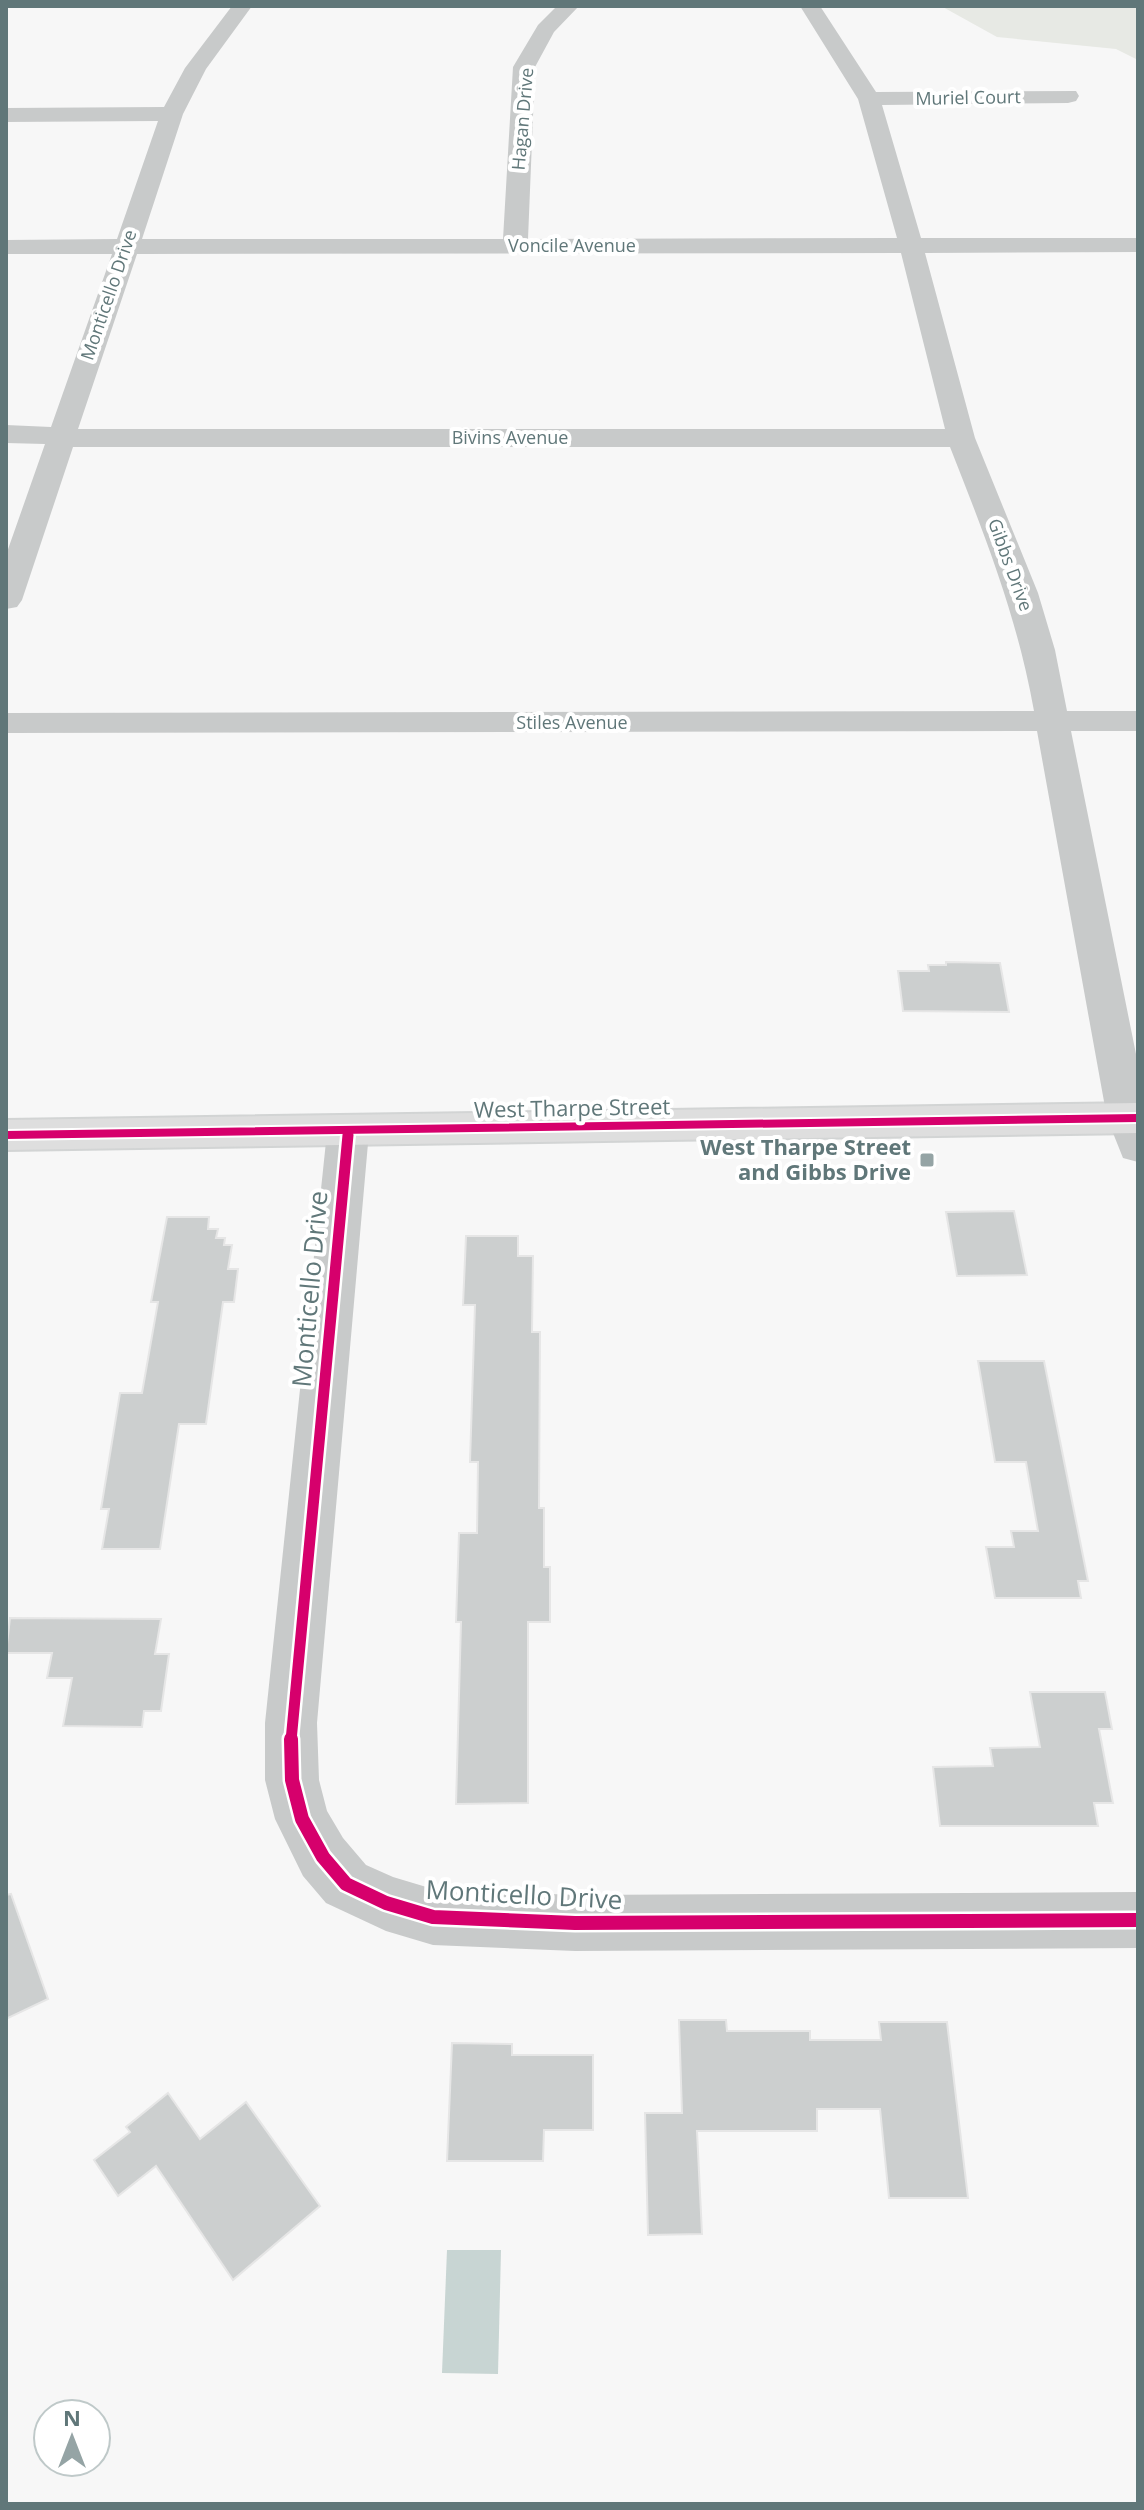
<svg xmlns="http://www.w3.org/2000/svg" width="1144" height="2510" viewBox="0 0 1144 2510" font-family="'Open Sans',sans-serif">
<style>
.green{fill:#e7e9e4}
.water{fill:#c8d5d3}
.building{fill:#cccfcf;stroke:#e6e6e6;stroke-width:2}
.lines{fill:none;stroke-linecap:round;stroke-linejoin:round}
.major-casing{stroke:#d2d4d4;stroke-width:4}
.minor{fill:#c8caca;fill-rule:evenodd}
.major{fill:#dedede;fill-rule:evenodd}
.cycleway-far2-casing{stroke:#fff;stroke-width:12}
.cycleway-far1-casing{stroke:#fff;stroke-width:16}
.cycleway-casing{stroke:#fff;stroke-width:19}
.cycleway-far2{stroke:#d6006c;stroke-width:8}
.cycleway-far1{stroke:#d6006c;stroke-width:11}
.cycleway{stroke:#d6006c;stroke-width:14}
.poi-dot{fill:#95a4a5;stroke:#fff;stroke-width:3}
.labels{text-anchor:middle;stroke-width:8;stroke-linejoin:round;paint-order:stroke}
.far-street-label{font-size:18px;fill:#607779;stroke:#fff}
.street-label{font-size:22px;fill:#607779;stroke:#fff}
.poi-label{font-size:22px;font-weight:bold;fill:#607779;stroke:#fff;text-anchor:end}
.near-street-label{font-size:26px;fill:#607779;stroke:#fff}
</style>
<rect width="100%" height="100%" fill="#f7f7f7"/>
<!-- green -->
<path class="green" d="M 941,6 L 1138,6 L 1138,60 L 1116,49 L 997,37 Z"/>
<!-- water -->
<path class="water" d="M 447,2250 L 501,2250 L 498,2374 L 442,2373 Z"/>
<!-- building -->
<g class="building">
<path d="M 946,962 L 1000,963 L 1009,1012 L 903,1011 L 898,971 L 929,971 L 928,965 L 946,965 Z"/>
<path d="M 1014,1211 L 1027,1275 L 957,1276 L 946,1212 Z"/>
<path d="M 167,1217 L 209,1217 L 208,1229 L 218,1229 L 216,1238 L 225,1238 L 224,1245 L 232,1245 L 228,1269 L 238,1269 L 234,1302 L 223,1302 L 206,1424 L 179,1424 L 160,1549 L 102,1549 L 109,1509 L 101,1509 L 120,1393 L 142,1393 L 158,1302 L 151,1302 Z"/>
<path d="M 466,1236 L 518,1236 L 518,1256 L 533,1256 L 532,1332 L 540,1332 L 539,1508 L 544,1508 L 544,1567 L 550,1567 L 550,1622 L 528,1622 L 528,1803 L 456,1804 L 461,1622 L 456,1622 L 459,1533 L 477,1533 L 478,1462 L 470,1462 L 475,1305 L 463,1305 Z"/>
<path d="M 978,1361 L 1044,1361 L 1088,1581 L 1078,1581 L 1081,1598 L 995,1598 L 986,1547 L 1014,1547 L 1011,1531 L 1038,1531 L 1026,1462 L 995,1462 Z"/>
<path d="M 10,1618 L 161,1619 L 155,1654 L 169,1654 L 161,1711 L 144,1711 L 142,1727 L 63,1726 L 72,1678 L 47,1678 L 52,1653 L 6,1653 Z"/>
<path d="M 1030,1692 L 1105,1692 L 1112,1729 L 1099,1729 L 1113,1803 L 1094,1803 L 1098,1826 L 940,1826 L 933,1767 L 993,1766 L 990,1748 L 1040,1747 Z"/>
<path d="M 11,1894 L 48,1999 L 6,2019 L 6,1895 Z"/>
<path d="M 679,2020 L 726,2020 L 727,2031 L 810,2031 L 810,2040 L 881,2040 L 879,2022 L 947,2022 L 968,2198 L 889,2198 L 880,2109 L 817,2109 L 817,2131 L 697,2131 L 702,2234 L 648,2235 L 645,2113 L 682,2113 Z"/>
<path d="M 452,2043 L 512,2044 L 512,2055 L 593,2055 L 593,2130 L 544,2130 L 543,2161 L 447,2161 Z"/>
<path d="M 168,2093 L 200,2139 L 246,2102 L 320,2206 L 233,2280 L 156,2166 L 118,2196 L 94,2160 L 130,2132 L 126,2127 Z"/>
</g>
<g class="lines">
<defs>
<path id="major" d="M 1138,1103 L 1138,1133 L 6,1150 L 6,1120 Z"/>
</defs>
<!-- major casing -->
<use href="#major" class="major-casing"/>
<!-- minor -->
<g class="minor">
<path d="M 232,6 L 252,6 L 206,69 L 183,114 L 142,239 L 503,239 L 513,67 L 538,25 L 557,6 L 579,6 L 554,32 L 535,67 L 528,239 L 897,238 L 858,99 L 800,6 L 820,6 L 876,92 L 1076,91 L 1079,96 L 1076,101 L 1068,103 L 882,105 L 921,238 L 1138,238 L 1138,252 L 925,253 L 975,438 L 1038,593 L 1055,650 L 1067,711 L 1138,711 L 1138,731 L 1071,731 L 1138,1064 L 1138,1162 L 1123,1158 L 1107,1118 L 1037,731 L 6,733 L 6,713 L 1034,711 C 1017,616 985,536 950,447 L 73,447 L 22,600 L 17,607 L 6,609 L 6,555 L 45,444 L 6,443 L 6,425 L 51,427 L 112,254 L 6,254 L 6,240 L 117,239 L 158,121 L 6,122 L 6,108 L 164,107 L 185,68 ZM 901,253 L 945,429 L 78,429 L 137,254 Z"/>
<path d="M 348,1117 L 363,1121 L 369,1132 L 317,1723 L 319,1780 L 327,1811 L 343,1838 L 366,1865 L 393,1877 L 433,1889 L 575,1895 L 1138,1892 L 1138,1948 L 575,1951 L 433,1945 L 386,1931 L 326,1903 L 303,1876 L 275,1819 L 265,1780 L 265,1723 L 327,1132 L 333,1121 Z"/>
</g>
<!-- major -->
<use href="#major" class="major"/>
<defs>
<g id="cycleway-far2">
<path d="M 6,1135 L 1138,1118"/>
<path d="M 347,1137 L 348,1132"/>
</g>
<path id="cycleway-far1" d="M 291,1741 L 348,1135"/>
<path id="cycleway" d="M 291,1739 L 292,1780 L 302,1819 L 323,1857 L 346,1884 L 386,1903 L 433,1917 L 575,1923 L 1138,1920"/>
</defs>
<!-- cycleway-far2 casing -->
<use href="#cycleway-far2" class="cycleway-far2-casing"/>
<!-- cycleway-far1 casing -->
<use href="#cycleway-far1" class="cycleway-far1-casing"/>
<!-- cycleway casing -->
<use href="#cycleway" class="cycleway-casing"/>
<!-- cycleway-far2 -->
<use href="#cycleway-far2" class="cycleway-far2"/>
<!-- cycleway-far1 -->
<use href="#cycleway-far1" class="cycleway-far1"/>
<!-- cycleway -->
<use href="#cycleway" class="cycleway"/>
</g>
<!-- markers -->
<rect class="poi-dot" x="919" y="1152" width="16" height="16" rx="4"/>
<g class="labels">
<!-- far-street labels -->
<g class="far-street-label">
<text transform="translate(968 98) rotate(-1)" y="6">Muriel Court</text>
<text transform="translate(523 119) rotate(-85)" y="6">Hagan Drive</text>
<text x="572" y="252">Voncile Avenue</text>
<text transform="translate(109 295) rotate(-71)" y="6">Monticello Drive</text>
<text x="510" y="444">Bivins Avenue</text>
<text transform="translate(1010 565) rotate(70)" y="6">Gibbs Drive</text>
<text x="572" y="729">Stiles Avenue</text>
</g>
<!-- street labels -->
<g class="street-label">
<text transform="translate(572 1108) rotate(-1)" y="8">West Tharpe Street</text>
</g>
<!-- poi labels -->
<g class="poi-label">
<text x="911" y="1155">West Tharpe Street<tspan x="911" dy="25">and Gibbs Drive</tspan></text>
</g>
<!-- near-street labels -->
<g class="near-street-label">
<text transform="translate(310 1289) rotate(-85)" y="9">Monticello Drive</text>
<text transform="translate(524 1895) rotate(3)" y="9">Monticello Drive</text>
</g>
</g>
<!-- border -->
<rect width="1144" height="2510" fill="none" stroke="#607779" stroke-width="16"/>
<!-- north arrow -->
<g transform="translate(72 2438)"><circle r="38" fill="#ffffff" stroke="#bfc9c9" stroke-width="2"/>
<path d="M0-6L14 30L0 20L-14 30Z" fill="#95a4a5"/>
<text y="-12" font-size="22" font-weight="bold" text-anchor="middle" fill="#607779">N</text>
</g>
</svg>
